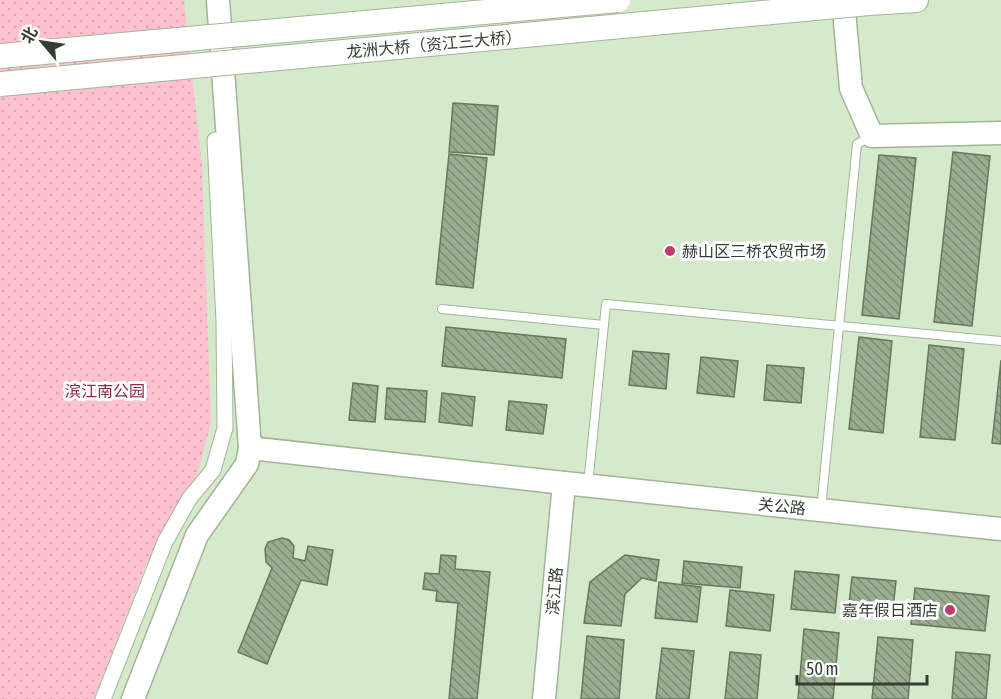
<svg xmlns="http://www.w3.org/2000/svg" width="1001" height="699" viewBox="0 0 1001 699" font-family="'Asap Condensed','Noto Sans SC',sans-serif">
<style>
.grass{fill:url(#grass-dots)}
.building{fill:url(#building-back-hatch);stroke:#67785d;stroke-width:1.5}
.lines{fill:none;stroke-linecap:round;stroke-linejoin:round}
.lane-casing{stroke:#a3b599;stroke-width:10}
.street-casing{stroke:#a3b599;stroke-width:17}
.secondary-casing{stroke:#a3b599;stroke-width:25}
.primary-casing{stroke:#a3b599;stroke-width:26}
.lane{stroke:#fff;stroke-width:8}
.street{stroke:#fff;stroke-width:15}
.secondary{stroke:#fff;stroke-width:22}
.primary{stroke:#fff;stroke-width:24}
.primary-bridge-casing{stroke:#a3b599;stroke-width:26;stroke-linecap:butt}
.primary-bridge{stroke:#fff;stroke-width:24}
.poi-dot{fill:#c53a6e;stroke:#fff;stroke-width:2}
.labels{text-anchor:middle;stroke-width:6;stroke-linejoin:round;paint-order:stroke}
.street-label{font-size:16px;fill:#363e32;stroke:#fff}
.poi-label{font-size:16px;fill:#363e32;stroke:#fff;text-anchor:start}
.park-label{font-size:16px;fill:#8a294c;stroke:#fff}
</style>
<defs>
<pattern id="grass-dots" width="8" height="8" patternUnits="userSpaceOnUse" patternTransform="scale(1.5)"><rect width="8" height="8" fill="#fdc1d0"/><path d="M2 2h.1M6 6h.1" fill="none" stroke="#d9a7b3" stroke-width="1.8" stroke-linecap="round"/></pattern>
<pattern id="building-back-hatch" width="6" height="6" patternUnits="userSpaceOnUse" patternTransform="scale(1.5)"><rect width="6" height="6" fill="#9aad90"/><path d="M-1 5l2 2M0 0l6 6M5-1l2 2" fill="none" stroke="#7e8e76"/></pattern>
</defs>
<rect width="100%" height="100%" fill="#d5e9cb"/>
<!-- grass -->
<path class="grass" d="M 0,0 L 184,0 L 202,166 L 211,423 L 197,475 L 144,569 L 94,699 L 0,699 Z"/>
<!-- building -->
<g class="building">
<path d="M 453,103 L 498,106 L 494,155 L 449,152 Z"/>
<path d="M 953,152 L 990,156 L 972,326 L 934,322 Z"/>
<path d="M 449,154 L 487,158 L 473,288 L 436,284 Z"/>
<path d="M 879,155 L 916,158 L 899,319 L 862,315 Z"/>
<path d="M 446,327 L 566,339 L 562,378 L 442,366 Z"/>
<path d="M 859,337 L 892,341 L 883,433 L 849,429 Z"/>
<path d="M 929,345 L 964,349 L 955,440 L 920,437 Z"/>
<path d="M 633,351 L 669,354 L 666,389 L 629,385 Z"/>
<path d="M 701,357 L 738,361 L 734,397 L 697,393 Z"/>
<path d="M 1001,360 L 1001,444 L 992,443 Z"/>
<path d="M 767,365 L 804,368 L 801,403 L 764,400 Z"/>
<path d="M 353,383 L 378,386 L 375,422 L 349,420 Z"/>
<path d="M 387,388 L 427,391 L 425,422 L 385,419 Z"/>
<path d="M 442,393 L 475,397 L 472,426 L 439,422 Z"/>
<path d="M 509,401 L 547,405 L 543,434 L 506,430 Z"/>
<path d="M 282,538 L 289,540 L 294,546 L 293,558 L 305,561 L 308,546 L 333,550 L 327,585 L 301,580 L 267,664 L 238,652 L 272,568 L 266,562 L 265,549 L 268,542 Z"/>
<path d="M 441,555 L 456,556 L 455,569 L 490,572 L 477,699 L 449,699 L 458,603 L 436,601 L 437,591 L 423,589 L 425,573 L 439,574 Z"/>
<path d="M 625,555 L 659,560 L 656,581 L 642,578 L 625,594 L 621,626 L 584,623 L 590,582 Z"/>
<path d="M 684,561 L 742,567 L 740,588 L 682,583 Z"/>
<path d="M 795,571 L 839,575 L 835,613 L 791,609 Z"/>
<path d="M 852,577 L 896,581 L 892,618 L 848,613 Z"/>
<path d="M 659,582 L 701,587 L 697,622 L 655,618 Z"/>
<path d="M 915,588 L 989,596 L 985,631 L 911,624 Z"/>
<path d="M 730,590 L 774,595 L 770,631 L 726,626 Z"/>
<path d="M 804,629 L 839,633 L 833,699 L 798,699 Z"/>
<path d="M 587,636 L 624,640 L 619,699 L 581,699 Z"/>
<path d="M 878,637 L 913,640 L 908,699 L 872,699 Z"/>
<path d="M 662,648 L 694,651 L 689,699 L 656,699 Z"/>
<path d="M 730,652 L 761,655 L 757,699 L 725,699 Z"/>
<path d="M 956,652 L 990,655 L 986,699 L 952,699 Z"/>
</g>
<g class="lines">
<defs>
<g id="lane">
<path d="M 442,309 L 604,325"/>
<path d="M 588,485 L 606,304 L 1001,341"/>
<path d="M 821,509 L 857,144 L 870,137"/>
</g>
<path id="street" d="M 103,699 L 165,542 L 189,499 L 213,470 L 225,428 L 224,321 L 215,140"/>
<g id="secondary">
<path d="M 843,0 L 851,88 L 872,136 L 1001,133"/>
<path d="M 250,448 L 564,483 L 1001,529"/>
<path d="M 133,699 L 197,535 L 247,464 L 250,448 L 218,0"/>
<path d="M 544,699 L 564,483"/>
</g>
<path id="primary" d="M 869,3 L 916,0"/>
</defs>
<!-- lane casing -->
<use href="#lane" class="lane-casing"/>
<!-- street casing -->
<use href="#street" class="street-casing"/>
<!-- secondary casing -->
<use href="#secondary" class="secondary-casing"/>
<!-- primary casing -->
<use href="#primary" class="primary-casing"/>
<!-- lane -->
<use href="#lane" class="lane"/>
<!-- street -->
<use href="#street" class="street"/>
<!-- secondary -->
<use href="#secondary" class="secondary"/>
<!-- primary -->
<use href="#primary" class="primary"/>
<defs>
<g id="primary-bridge">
<path d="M 0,56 L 618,0"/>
<path d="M 0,84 L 869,3"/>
</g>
</defs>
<!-- primary-bridge casing -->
<use href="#primary-bridge" class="primary-bridge-casing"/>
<!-- primary-bridge -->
<use href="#primary-bridge" class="primary-bridge"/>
</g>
<!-- markers -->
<g class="poi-dot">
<circle cx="670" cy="251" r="6"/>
<circle cx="950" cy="610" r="6"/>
</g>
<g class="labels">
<!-- street labels -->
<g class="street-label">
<text transform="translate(434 44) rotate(-5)" y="6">龙洲大桥（资江三大桥）</text>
<text transform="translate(782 506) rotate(6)" y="6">关公路</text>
<text transform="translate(554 591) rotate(-85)" y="6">滨江路</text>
</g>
<!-- poi labels -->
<g class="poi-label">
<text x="682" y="257">赫山区三桥农贸市场</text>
<text x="938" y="616" text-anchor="end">嘉年假日酒店</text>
</g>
<!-- park labels -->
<g class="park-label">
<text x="105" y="397">滨江南公园</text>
</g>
</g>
<!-- north arrow -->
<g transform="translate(42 42) rotate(299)" stroke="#ffffff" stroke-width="4.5" paint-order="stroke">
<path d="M0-4.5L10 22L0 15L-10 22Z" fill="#363e32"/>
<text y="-9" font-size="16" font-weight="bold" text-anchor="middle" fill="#363e32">北</text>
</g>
<!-- scale -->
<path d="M797 675v9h130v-9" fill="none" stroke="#363e32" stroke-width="3"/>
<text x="806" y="675" font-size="18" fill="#363e32" stroke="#ffffff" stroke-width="4.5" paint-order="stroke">50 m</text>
</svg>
